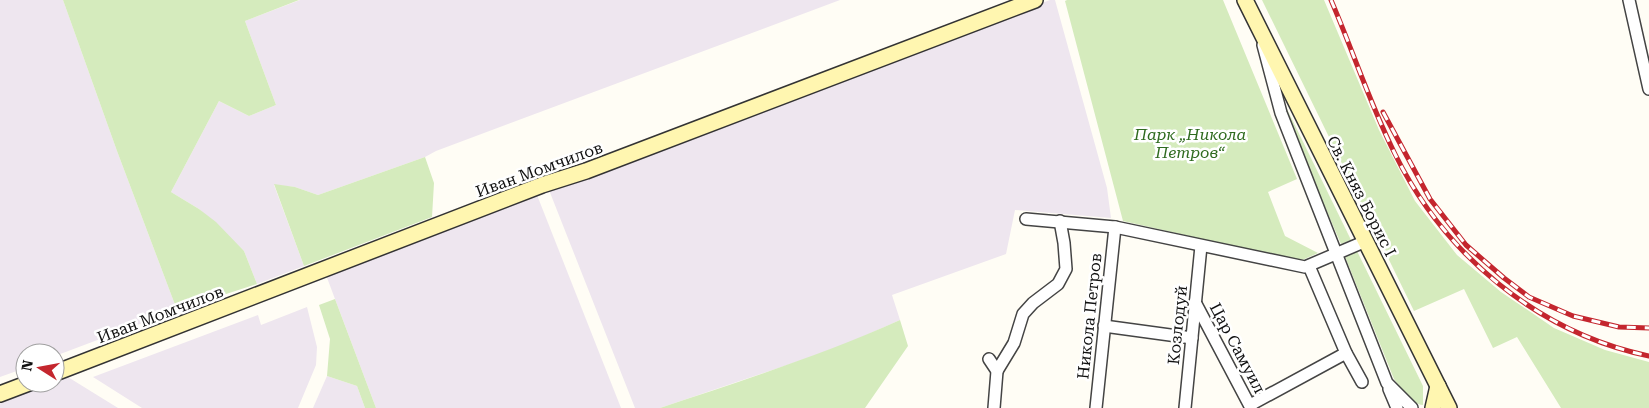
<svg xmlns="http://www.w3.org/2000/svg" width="1649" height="408" viewBox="0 0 1649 408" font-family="'Roboto Serif',serif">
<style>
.industrial{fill:#eee6ef}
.green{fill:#d5ebbd}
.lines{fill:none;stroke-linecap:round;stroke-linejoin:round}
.street-casing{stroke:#444;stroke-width:14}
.secondary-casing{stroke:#333;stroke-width:18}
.street{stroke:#fff;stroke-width:11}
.secondary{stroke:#fff6b0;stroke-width:15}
.rail-casing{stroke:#c4262e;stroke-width:5}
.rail{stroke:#fff;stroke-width:3;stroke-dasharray:9;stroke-linecap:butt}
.labels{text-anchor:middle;stroke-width:5;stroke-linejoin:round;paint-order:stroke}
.park-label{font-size:16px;font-style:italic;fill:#2f6b1f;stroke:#fff}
.street-label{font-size:16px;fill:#111;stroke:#fff}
</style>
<rect width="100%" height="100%" fill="#fffdf5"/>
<!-- industrial -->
<g class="industrial">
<path d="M 0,0 L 63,0 L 117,151 L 177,310 L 55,356 L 55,353 L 25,353 L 25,368 L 0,377 Z"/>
<path d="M 300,0 L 840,0 L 436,151 L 425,157 L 318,195 L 295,187 L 274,185 L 304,266 L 257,284 L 244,251 L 199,209 L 171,192 L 219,101 L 249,116 L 276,105 L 245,21 Z"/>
<path d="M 1050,0 L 1055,0 L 1107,188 L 1111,218 L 1015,210 L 1006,254 L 892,295 L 900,320 L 853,341 L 808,358 L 660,408 L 635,408 L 549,190 Z"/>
<path d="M 537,195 L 621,408 L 376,408 L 326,275 Z"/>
<path d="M 307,307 L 317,347 L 316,365 L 298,408 L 142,408 L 93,377 L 258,315 L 261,325 Z"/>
<path d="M 63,374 L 118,408 L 0,408 L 0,399 L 41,383 L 55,383 L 55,377 Z"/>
<path d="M 327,376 L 357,386 L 365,408 L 313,408 Z"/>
</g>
<!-- green -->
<g class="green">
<path d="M 63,0 L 299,0 L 245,21 L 276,105 L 249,116 L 219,101 L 171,192 L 199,209 L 216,222 L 244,251 L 257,284 L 177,310 L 117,151 Z"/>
<path d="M 1067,0 L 1223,0 L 1297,179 L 1268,192 L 1285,236 L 1318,253 L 1300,261 L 1123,221 L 1065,1 Z"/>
<path d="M 1262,0 L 1324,0 L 1379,130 L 1415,201 L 1457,255 L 1501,292 L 1554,328 L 1605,350 L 1649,362 L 1649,408 L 1561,408 L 1517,337 L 1493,348 L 1464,289 L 1414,311 Z"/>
<path d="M 1287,109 L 1351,240 L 1341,244 L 1284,112 Z"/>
<path d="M 425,157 L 434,183 L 432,217 L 304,266 L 274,184 L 295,187 L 318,195 Z"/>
<path d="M 1356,249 L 1423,386 L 1423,405 C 1411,404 1401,389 1394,379 L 1344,254 Z"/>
<path d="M 335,299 L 376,408 L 365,408 L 357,386 L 327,376 L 330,339 L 319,305 Z"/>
<path d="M 900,320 L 908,346 L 865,408 L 660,408 C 741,381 822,355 900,320 Z"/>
</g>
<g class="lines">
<defs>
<g id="street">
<path d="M 1629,0 L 1649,89"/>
<path d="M 1263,45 L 1281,113 L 1387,383 L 1412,408"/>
<path d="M 1026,219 L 1115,227 L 1305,267 L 1366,241"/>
<path d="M 1309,266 L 1346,353 L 1362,382"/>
<path d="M 1195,302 L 1251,408"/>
<path d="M 1104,326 L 1192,338"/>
<path d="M 989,359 L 997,371 L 994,408"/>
<path d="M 997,371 L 1014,343 L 1023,314 L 1033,303 L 1058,284 L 1066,269 L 1064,243 L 1060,221"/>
<path d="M 1389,389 L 1397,408"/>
<path d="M 1250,405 L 1346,353"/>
<path d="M 1096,408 L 1115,227"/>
<path d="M 1185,408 L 1201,246"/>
</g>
<g id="secondary">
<path d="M 1245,0 L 1449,408"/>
<path d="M 55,373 L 542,185 L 586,171 L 1035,0"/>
<path d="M 0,394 L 29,383"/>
<path d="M 1433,408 L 1438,386"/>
</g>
</defs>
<!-- street casing -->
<use href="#street" class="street-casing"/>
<!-- secondary casing -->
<use href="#secondary" class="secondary-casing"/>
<!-- street -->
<use href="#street" class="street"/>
<!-- secondary -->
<use href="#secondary" class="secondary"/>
<defs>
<g id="rail">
<path d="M 1331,0 C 1353,51 1370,104 1395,154 C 1444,254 1538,333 1649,356"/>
<path d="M 1383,112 L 1430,199 L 1466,245 L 1504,278 L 1529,297 L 1573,316 L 1619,327 L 1649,328"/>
</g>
</defs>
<!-- rail casing -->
<use href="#rail" class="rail-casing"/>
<!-- rail -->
<use href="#rail" class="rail"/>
</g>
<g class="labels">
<!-- park labels -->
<g class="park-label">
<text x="1190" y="140">Парк „Никола<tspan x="1190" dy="18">Петров“</tspan></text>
</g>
<!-- street labels -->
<g class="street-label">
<text transform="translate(539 169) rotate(-20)" y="6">Иван Момчилов</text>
<text transform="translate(1362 196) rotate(63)" y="6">Св. Княз Борис I</text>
<text transform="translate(160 314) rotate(-21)" y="6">Иван Момчилов</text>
<text transform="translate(1089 316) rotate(-84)" y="6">Никола Петров</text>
<text transform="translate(1177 325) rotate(-84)" y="6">Козлодуй</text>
<text transform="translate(1238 348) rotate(62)" y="6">Цар Самуил</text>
</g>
</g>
<!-- north arrow -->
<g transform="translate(40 368) rotate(281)"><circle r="24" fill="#ffffff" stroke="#a0a0a0"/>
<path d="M0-4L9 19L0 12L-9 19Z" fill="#c4262e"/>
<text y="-8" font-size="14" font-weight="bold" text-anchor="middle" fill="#111111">N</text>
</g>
</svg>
